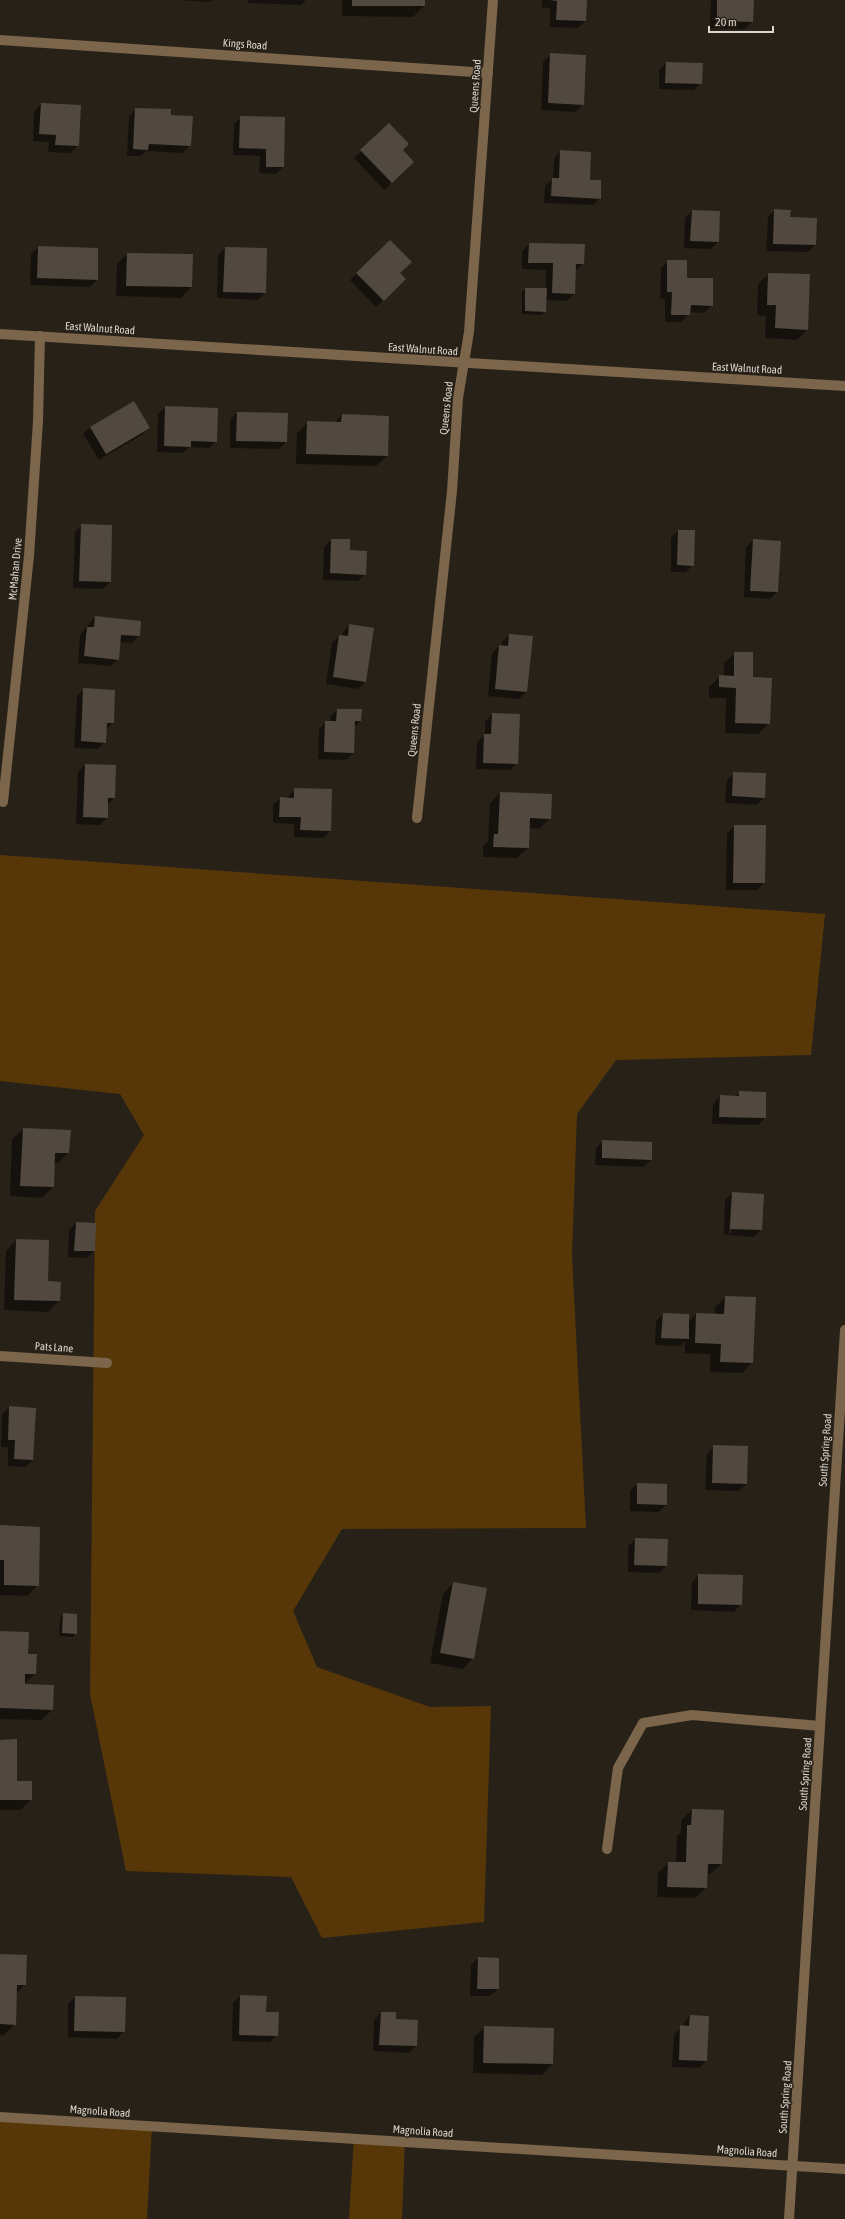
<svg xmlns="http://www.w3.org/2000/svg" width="845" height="2219" viewBox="0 0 845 2219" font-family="'Asap Condensed',sans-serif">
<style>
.green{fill:#573708}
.shadow{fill:#0007;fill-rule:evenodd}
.building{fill:#51493f}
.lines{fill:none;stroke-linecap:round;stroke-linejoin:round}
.minor{stroke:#7b654b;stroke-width:10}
.labels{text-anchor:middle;stroke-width:3;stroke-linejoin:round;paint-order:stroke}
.street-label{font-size:11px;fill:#dad5cf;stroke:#282118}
</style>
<rect width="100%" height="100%" fill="#282118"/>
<!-- green -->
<g class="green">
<path d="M 0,855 L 825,914 L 811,1055 L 616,1060 L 577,1114 L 572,1256 L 586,1528 L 342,1529 L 293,1611 L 317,1667 L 430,1707 L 491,1706 L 484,1922 L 322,1938 L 291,1877 L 126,1871 L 90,1694 L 95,1211 L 144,1135 L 120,1094 L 0,1081 Z"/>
<path d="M 0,2116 L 152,2126 L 147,2219 L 0,2219 Z"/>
<path d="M 354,2136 L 405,2140 L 402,2219 L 349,2219 Z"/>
</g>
<!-- shadow -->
<g class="shadow">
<path d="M 178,0 L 212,0 L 210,2 Z"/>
<path d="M 248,0 L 306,0 L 301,5 L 248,3 Z"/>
<path d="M 342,0 L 424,0 L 424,6 L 413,17 L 342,16 Z"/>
<path d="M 542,0 L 586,0 L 585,21 L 578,28 L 550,27 L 550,8 L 542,8 Z"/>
<path d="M 711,0 L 753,0 L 752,22 L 745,29 L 710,28 Z"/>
<path d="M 550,55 L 583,104 L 576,112 L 541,110 L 543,62 Z"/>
<path d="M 666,63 L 701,83 L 694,90 L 659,89 L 659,70 Z"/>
<path d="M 41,104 L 78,145 L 71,153 L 48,152 L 49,142 L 33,141 L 34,112 Z"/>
<path d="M 136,109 L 170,116 L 190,145 L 183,153 L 146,151 L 140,156 L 127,156 L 129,116 Z"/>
<path d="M 241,117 L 283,167 L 276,174 L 259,173 L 260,156 L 233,155 L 234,124 Z"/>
<path d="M 389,125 L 402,150 L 406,169 L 384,190 L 354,158 Z"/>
<path d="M 561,151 L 588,181 L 600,198 L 593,205 L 544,203 L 545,186 L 553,179 L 554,158 Z"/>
<path d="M 775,210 L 789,218 L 815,245 L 808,252 L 766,251 L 768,217 Z"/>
<path d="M 692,211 L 718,242 L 711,249 L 684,248 L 685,218 Z"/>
<path d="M 529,244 L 583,264 L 575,271 L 574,294 L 567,301 L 546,300 L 545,311 L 542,315 L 522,314 L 522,292 L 526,289 L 546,289 L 546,270 L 522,269 L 522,251 Z"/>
<path d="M 38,247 L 97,280 L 90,287 L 30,285 L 31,254 Z"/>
<path d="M 225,248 L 266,249 L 265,293 L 258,300 L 217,298 L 218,255 Z"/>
<path d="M 127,254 L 192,255 L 191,287 L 181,298 L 116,296 L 117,264 Z"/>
<path d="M 668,261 L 712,306 L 704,313 L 690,312 L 682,322 L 665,322 L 665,299 L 660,299 L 661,268 Z"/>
<path d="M 357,273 L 399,273 L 405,279 L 376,307 L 350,280 Z"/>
<path d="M 769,274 L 808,329 L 797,340 L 765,338 L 766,316 L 757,315 L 758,284 Z"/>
<path d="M 166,407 L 216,441 L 209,448 L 189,447 L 183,453 L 157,452 L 158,414 Z"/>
<path d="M 237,413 L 286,442 L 279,449 L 230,448 L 230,420 Z"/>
<path d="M 342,415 L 387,456 L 376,466 L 296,464 L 297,433 L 308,422 L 334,423 Z"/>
<path d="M 90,427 L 149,428 L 142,435 L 99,460 L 83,434 Z"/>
<path d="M 82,525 L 110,582 L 103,589 L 73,588 L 75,532 Z"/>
<path d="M 678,531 L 693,565 L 686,572 L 671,572 L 671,538 Z"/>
<path d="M 331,540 L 349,551 L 365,574 L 358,581 L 323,580 L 324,547 Z"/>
<path d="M 753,540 L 777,592 L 770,599 L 744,597 L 746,547 Z"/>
<path d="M 95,617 L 139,636 L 132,643 L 120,642 L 118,659 L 111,666 L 78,663 L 80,635 Z"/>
<path d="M 350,625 L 373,629 L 365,682 L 358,689 L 326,684 L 332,643 L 339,636 L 342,636 L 343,632 Z"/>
<path d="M 509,635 L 526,692 L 519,699 L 488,696 L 492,653 L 499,646 L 502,646 L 502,642 Z"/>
<path d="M 735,653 L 752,678 L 769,723 L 758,734 L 725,733 L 726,698 L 709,698 L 709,687 L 720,676 L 724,676 L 724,663 Z"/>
<path d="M 84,689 L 113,723 L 105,730 L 105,742 L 98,749 L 74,748 L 77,696 Z"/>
<path d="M 337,710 L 361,710 L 360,721 L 354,728 L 353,753 L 346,760 L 318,759 L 319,729 L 326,722 L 330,722 L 330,717 Z"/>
<path d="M 492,714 L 517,763 L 510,770 L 476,769 L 477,742 L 485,735 L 485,722 Z"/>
<path d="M 85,765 L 114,798 L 107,805 L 107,818 L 100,825 L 76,824 L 78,772 Z"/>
<path d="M 734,773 L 764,798 L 756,805 L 725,803 L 727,780 Z"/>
<path d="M 295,789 L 330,831 L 323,838 L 294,837 L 294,824 L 273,823 L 273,805 L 280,798 L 287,798 Z"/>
<path d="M 500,793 L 550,818 L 539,829 L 529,828 L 528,848 L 517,858 L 483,857 L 483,846 L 488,841 L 490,803 Z"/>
<path d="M 735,826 L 764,883 L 757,890 L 726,890 L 727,833 Z"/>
<path d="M 740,1092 L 765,1118 L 758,1125 L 712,1124 L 713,1104 L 720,1096 L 735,1097 Z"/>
<path d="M 23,1129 L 68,1153 L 58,1163 L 54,1163 L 53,1187 L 42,1198 L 10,1196 L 12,1139 Z"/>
<path d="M 603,1141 L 651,1160 L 644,1167 L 595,1165 L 596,1148 Z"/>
<path d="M 732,1193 L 761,1230 L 754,1237 L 724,1235 L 725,1200 ZM 731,1199 L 733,1199 L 731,1234 L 729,1233 Z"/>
<path d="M 76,1223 L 94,1251 L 87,1258 L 68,1257 L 69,1230 Z"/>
<path d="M 16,1240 L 59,1301 L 48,1312 L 4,1310 L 6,1251 Z"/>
<path d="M 725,1297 L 752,1363 L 742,1373 L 710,1372 L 710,1354 L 685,1353 L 685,1341 L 680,1346 L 655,1345 L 656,1321 L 663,1314 L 688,1315 L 688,1322 L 696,1314 L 715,1315 L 715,1308 Z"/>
<path d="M 9,1407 L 33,1460 L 25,1467 L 8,1466 L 8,1447 L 1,1447 L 2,1414 Z"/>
<path d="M 714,1446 L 746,1484 L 739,1491 L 705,1490 L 707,1454 Z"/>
<path d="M 637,1484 L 666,1505 L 659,1512 L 630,1511 L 630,1491 Z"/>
<path d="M 0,1526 L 38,1585 L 27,1596 L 0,1595 Z"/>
<path d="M 636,1539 L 666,1566 L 659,1573 L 628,1572 L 628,1546 Z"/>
<path d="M 699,1575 L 741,1604 L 734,1612 L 691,1610 L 692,1582 Z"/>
<path d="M 453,1583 L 473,1658 L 463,1669 L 430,1663 L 443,1594 Z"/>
<path d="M 63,1614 L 76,1633 L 73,1637 L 59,1636 L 60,1618 Z"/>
<path d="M 0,1632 L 27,1655 L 35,1674 L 23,1685 L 52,1710 L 41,1720 L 0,1719 Z"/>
<path d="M 0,1741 L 16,1782 L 31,1800 L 20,1810 L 0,1810 Z"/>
<path d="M 692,1810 L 723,1811 L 721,1864 L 710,1874 L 707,1874 L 706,1888 L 695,1898 L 657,1897 L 658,1873 L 668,1863 L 676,1863 L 677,1836 L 681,1832 L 681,1820 Z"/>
<path d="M 0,1955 L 25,1984 L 16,1994 L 15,2024 L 4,2035 L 0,2035 Z"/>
<path d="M 478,1958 L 498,1989 L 490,1996 L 470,1996 L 471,1965 Z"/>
<path d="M 240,1996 L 265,2013 L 277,2035 L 270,2042 L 232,2041 L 233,2003 Z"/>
<path d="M 75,1997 L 124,2031 L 117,2039 L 68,2037 L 68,2004 Z"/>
<path d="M 381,2013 L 395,2020 L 416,2046 L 409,2053 L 373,2051 L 374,2020 Z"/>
<path d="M 690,2016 L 708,2017 L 706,2061 L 699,2068 L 672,2067 L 674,2034 L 683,2027 L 683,2024 Z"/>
<path d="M 485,2027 L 552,2064 L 542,2075 L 473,2073 L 474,2037 Z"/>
</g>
<!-- building -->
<g class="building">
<rect x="352" y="0" width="73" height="6"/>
<path d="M 549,0 L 587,0 L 586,21 L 556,20 L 557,1 Z"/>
<path d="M 717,0 L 754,0 L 753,22 L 717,21 Z"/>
<path d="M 550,53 L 586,55 L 584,105 L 548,103 Z"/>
<path d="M 666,62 L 703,63 L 702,84 L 665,83 Z"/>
<path d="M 41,103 L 81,105 L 79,146 L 55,145 L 56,135 L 39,134 Z"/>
<path d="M 135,108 L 171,109 L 171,115 L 193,116 L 191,146 L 149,144 L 148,150 L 133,149 Z"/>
<path d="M 240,116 L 285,117 L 284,167 L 266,167 L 266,149 L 239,148 Z"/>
<path d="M 389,123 L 409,144 L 403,150 L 414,162 L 392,183 L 360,150 Z"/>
<path d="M 560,150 L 591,152 L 590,180 L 601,180 L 601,199 L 551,196 L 552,178 L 559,178 Z"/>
<path d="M 774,209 L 791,210 L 790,217 L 817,218 L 816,245 L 773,244 Z"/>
<path d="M 692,210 L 720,211 L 719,242 L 690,241 Z"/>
<path d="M 390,240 L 412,262 L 400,273 L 406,279 L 384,301 L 356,273 Z"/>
<path d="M 529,243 L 585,244 L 584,264 L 576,264 L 575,294 L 552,293 L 553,263 L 528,263 Z"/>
<path d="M 38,246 L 98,248 L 98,280 L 37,278 Z"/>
<path d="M 225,247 L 267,248 L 266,293 L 223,292 Z"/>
<path d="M 127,253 L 193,254 L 192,287 L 126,286 Z"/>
<path d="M 667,260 L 687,260 L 687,278 L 713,278 L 713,306 L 691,305 L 690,315 L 671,315 L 672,292 L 667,292 Z"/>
<path d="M 768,273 L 810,274 L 808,330 L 775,328 L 776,305 L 767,305 Z"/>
<path d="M 525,288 L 547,288 L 546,312 L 525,311 Z"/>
<path d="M 134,401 L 150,428 L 106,454 L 90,427 Z"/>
<path d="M 165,406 L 218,408 L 217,442 L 191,441 L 191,447 L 164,446 Z"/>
<path d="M 237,412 L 288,413 L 287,442 L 236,441 Z"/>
<path d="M 342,414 L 389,416 L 388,456 L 306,454 L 307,421 L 341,422 Z"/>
<path d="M 81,524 L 112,525 L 111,582 L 79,581 Z"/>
<path d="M 678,530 L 695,530 L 694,566 L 677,565 Z"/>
<path d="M 331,539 L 350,539 L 350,550 L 367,551 L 366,575 L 330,573 Z"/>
<path d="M 753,539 L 781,541 L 778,592 L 750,591 Z"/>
<path d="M 95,616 L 141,621 L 140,636 L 121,635 L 119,660 L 84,656 L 87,627 L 94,627 Z"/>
<path d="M 349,624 L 374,628 L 366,682 L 333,677 L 339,635 L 348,636 Z"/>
<path d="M 509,634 L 533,636 L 527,692 L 495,689 L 499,645 L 508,646 Z"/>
<path d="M 734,652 L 753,652 L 753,677 L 772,678 L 770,724 L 735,723 L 736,688 L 719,687 L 719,675 L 734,676 Z"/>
<path d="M 83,688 L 115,690 L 114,723 L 107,723 L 106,743 L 81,741 Z"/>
<path d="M 337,709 L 362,709 L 361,721 L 355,721 L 354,753 L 324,752 L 325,721 L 336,721 Z"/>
<path d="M 492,713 L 520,714 L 518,764 L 483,763 L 484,734 L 491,734 Z"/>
<path d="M 85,764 L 116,765 L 115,798 L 108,798 L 108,818 L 83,817 Z"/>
<path d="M 733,772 L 766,773 L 765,798 L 732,796 Z"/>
<path d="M 294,788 L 332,789 L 331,831 L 300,830 L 301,817 L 279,817 L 280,797 L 294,798 Z"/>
<path d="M 500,792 L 552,794 L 551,819 L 530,818 L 529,848 L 493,847 L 494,834 L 498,834 Z"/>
<path d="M 734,825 L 766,825 L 765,883 L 733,883 Z"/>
<path d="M 739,1091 L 766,1092 L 766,1118 L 719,1117 L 720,1095 L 739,1096 Z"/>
<path d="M 23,1128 L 71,1130 L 69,1153 L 55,1153 L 54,1187 L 20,1186 Z"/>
<path d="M 602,1140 L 652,1142 L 652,1160 L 602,1158 Z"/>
<path d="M 732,1192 L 764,1194 L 762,1230 L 730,1229 Z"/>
<path d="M 76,1222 L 96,1223 L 95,1251 L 74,1251 Z"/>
<path d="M 16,1239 L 49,1240 L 48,1281 L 61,1282 L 60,1301 L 14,1300 Z"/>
<path d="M 725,1296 L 756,1297 L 753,1363 L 720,1362 L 721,1344 L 695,1343 L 696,1313 L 724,1314 Z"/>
<path d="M 663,1313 L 689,1314 L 689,1339 L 661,1338 Z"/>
<path d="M 9,1406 L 36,1408 L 33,1460 L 14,1459 L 15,1440 L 8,1440 Z"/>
<path d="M 713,1445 L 748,1446 L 747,1484 L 712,1483 Z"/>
<path d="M 637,1483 L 667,1484 L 667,1505 L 637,1504 Z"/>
<path d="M 0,1525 L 40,1527 L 39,1586 L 4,1585 L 4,1560 L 0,1560 Z"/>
<path d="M 635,1538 L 668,1539 L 667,1566 L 634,1565 Z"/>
<path d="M 698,1574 L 743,1575 L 742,1605 L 698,1604 Z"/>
<path d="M 453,1582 L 487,1588 L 474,1659 L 440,1653 Z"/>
<path d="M 63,1613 L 77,1614 L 77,1634 L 62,1633 Z"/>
<path d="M 0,1631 L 29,1632 L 28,1654 L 37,1654 L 36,1674 L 25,1674 L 25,1684 L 54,1685 L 53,1710 L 0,1708 Z"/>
<path d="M 17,1739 L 17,1781 L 32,1781 L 32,1800 L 0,1800 L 0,1740 Z"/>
<path d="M 692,1809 L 724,1810 L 722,1864 L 708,1864 L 707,1888 L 667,1887 L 668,1862 L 686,1862 L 687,1825 L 691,1825 Z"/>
<path d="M 0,1954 L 27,1955 L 26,1985 L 17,1985 L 16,2025 L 0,2024 Z"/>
<path d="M 478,1957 L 499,1958 L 499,1989 L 477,1989 Z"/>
<path d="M 240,1995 L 267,1996 L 266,2012 L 279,2012 L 278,2036 L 239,2035 Z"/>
<path d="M 75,1996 L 126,1997 L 125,2032 L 74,2031 Z"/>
<path d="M 381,2012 L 396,2012 L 396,2019 L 418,2020 L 417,2046 L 379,2045 Z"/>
<path d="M 690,2015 L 709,2016 L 707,2061 L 679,2060 L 680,2025 L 689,2026 Z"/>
<path d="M 484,2026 L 554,2028 L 553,2064 L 483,2063 Z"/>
</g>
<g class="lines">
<!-- minor -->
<g class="minor">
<path d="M 0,40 L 488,73"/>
<path d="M 0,334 L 845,386"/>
<path d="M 3,802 L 29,556 L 38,421 L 40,336"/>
<path d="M 417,818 L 452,491 L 458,398 L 469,332 L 493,0"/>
<path d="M 0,1356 L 107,1363"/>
<path d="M 607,1849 L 618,1768 L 643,1723 L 692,1715 L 820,1726"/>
<path d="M 0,2117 L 845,2169"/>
<path d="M 789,2219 L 845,1330"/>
</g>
</g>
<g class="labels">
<!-- street labels -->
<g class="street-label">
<text transform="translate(245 44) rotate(4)" y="4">Kings Road</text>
<text transform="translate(475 86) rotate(-86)" y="4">Queens Road</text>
<text transform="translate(100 328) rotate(4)" y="4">East Walnut Road</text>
<text transform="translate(423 349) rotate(4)" y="4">East Walnut Road</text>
<text transform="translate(747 368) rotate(3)" y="4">East Walnut Road</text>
<text transform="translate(446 408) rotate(-84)" y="4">Queens Road</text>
<text transform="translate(15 569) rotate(-85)" y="4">McMahan Drive</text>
<text transform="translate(414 730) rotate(-84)" y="4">Queens Road</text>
<text transform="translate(54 1347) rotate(4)" y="4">Pats Lane</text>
<text transform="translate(825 1450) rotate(-86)" y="4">South Spring Road</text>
<text transform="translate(805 1774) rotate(-86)" y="4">South Spring Road</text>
<text transform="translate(785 2097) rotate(-86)" y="4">South Spring Road</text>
<text transform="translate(100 2111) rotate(4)" y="4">Magnolia Road</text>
<text transform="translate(423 2131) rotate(4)" y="4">Magnolia Road</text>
<text transform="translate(747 2151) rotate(4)" y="4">Magnolia Road</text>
</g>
</g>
<!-- scale -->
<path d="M709 26v6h64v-6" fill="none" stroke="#dad5cf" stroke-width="2"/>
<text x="715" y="26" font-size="12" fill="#dad5cf" stroke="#282118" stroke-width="3" paint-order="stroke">20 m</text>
</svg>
